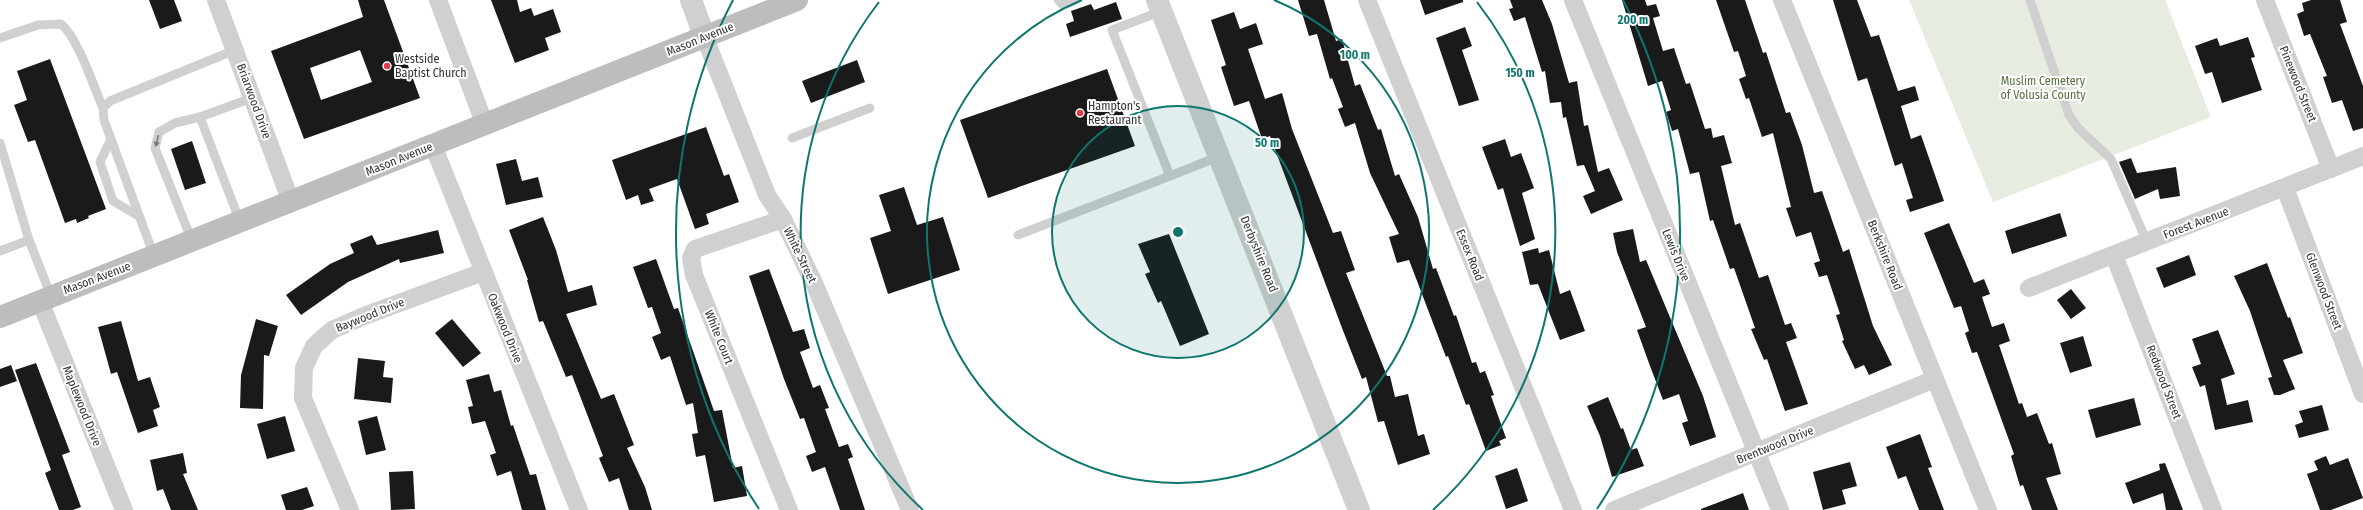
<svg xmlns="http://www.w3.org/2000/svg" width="2363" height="510" viewBox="0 0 2363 510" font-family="'Fira Sans Condensed',sans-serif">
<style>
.green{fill:#e6ecdf}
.building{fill:#1a1a1a;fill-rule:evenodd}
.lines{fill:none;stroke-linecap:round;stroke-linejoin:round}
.service{stroke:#d0d0d0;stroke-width:9}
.minor{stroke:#d0d0d0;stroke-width:18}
.tertiary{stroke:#d0d0d0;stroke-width:22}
.secondary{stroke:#bdbdbd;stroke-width:22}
.oneway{fill:#7a7a7a}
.ring{fill:none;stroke:#0f766e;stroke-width:2}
.poi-dot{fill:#e63946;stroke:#fff;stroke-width:1.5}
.labels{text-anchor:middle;stroke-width:4;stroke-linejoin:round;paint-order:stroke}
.street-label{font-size:12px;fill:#333;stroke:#fff}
.poi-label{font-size:12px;fill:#333;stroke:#fff;text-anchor:start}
.park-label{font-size:12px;fill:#56703f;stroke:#fff}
.centre{fill:#0f766e;stroke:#fff;stroke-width:2}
.ring-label{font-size:12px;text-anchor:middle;font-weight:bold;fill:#0f766e;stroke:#fff;stroke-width:4;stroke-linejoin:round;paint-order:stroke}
</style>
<rect width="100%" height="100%" fill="#fff"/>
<!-- green -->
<path class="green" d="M 1909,0 L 2165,0 L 2211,117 L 1993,202 Z"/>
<!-- building -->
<g class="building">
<path d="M 149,0 L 174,0 L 182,21 L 160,29 Z"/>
<path d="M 358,0 L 384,0 L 420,98 L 304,139 L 271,51 L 363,17 ZM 360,50 L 372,82 L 321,100 L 310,68 Z"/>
<path d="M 491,0 L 517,0 L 520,12 L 531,8 L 534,16 L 553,9 L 561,32 L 545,38 L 549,50 L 515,63 Z"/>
<path d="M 1298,0 L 1324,0 L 1336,41 L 1342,39 L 1355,86 L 1360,84 L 1378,130 L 1381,129 L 1395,176 L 1399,174 L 1418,217 L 1433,269 L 1436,268 L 1454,316 L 1456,315 L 1472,363 L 1476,362 L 1480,373 L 1485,371 L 1494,395 L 1491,396 L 1506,438 L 1499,441 L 1501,445 L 1486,451 L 1469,404 L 1466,405 L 1448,356 L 1446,357 L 1409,260 L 1397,263 L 1389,237 L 1399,234 L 1370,173 L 1355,123 L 1345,127 L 1338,109 L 1343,107 L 1332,78 L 1330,79 L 1317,34 L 1309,36 Z"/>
<path d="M 1420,0 L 1463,0 L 1463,2 L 1425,15 Z"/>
<path d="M 1510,0 L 1542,0 L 1552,24 L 1569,83 L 1577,81 L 1584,126 L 1588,125 L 1598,172 L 1609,168 L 1623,200 L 1591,214 L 1583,196 L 1595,191 L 1584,165 L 1577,166 L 1566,117 L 1563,118 L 1561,102 L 1550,103 L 1545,71 L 1542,72 L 1525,17 L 1514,21 L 1509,9 L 1513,8 Z"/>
<path d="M 1622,0 L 1645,0 L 1647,6 L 1656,4 L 1660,16 L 1653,18 L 1663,51 L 1674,48 L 1686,84 L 1690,83 L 1705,129 L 1711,128 L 1713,138 L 1724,135 L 1732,163 L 1721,166 L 1735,225 L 1740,223 L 1759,278 L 1768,275 L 1785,325 L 1791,323 L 1797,338 L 1786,342 L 1808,404 L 1785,411 L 1767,359 L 1764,360 L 1751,329 L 1755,328 L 1734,268 L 1730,269 L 1713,220 L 1710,221 L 1699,172 L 1690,174 L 1678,129 L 1672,131 L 1666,112 L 1671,110 L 1662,81 L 1648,86 Z"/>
<path d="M 1716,0 L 1745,0 L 1763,53 L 1766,52 L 1786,113 L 1790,112 L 1802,145 L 1814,193 L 1822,191 L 1843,252 L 1849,249 L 1873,326 L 1892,365 L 1869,375 L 1864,365 L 1855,369 L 1842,341 L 1844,340 L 1836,315 L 1840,314 L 1827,275 L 1819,277 L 1814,263 L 1820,261 L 1811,232 L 1796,237 L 1786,208 L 1791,207 L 1773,133 L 1762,137 L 1749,98 L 1746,99 L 1739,79 L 1746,76 L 1738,51 L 1734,52 Z"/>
<path d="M 1833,0 L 1857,0 L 1871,37 L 1879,35 L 1898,91 L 1915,86 L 1919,100 L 1901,106 L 1911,139 L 1921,135 L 1944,201 L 1910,212 L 1906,200 L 1913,198 L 1902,163 L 1895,166 L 1867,78 L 1858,81 Z"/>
<path d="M 2311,0 L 2340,0 L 2347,22 L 2340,24 L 2363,86 L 2363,128 L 2353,131 L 2342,100 L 2332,103 L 2323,77 L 2327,76 L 2310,34 L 2304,36 L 2297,14 L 2304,11 L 2302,3 Z"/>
<path d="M 1116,2 L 1122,19 L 1070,37 L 1066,24 L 1074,21 L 1071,11 L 1091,4 L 1094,10 Z"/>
<path d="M 1234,12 L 1240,29 L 1256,23 L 1263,44 L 1248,49 L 1265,99 L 1282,93 L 1292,129 L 1333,233 L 1341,231 L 1355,270 L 1346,273 L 1387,376 L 1390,376 L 1395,397 L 1408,394 L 1418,436 L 1424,434 L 1430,454 L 1398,465 L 1384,421 L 1378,422 L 1366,377 L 1362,379 L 1342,328 L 1270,136 L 1262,139 L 1249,101 L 1234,106 L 1221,67 L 1226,65 L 1211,20 Z"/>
<path d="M 1465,27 L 1472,46 L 1462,50 L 1479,100 L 1459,106 L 1436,38 Z"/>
<path d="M 2248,37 L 2255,57 L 2251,58 L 2262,90 L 2222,103 L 2212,72 L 2205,74 L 2195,46 L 2217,38 L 2220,46 Z"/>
<path d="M 50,59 L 106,209 L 88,216 L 89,218 L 77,223 L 76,219 L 65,223 L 35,140 L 28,142 L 14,105 L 27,100 L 17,71 Z"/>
<path d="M 857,60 L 865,82 L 811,103 L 802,81 Z"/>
<path d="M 1107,69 L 1135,146 L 988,198 L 960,120 Z"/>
<path d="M 706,127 L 724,176 L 729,174 L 739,202 L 706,214 L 709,224 L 695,229 L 677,179 L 649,189 L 654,201 L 641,205 L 638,195 L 626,200 L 612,160 Z"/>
<path d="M 1505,139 L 1511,157 L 1521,153 L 1534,188 L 1522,193 L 1535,239 L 1520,246 L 1503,188 L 1498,190 L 1482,147 Z"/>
<path d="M 192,141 L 206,183 L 185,190 L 171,149 Z"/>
<path d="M 2131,158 L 2137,173 L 2176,167 L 2180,196 L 2160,199 L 2158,189 L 2135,199 L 2119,162 Z"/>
<path d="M 516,159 L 522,181 L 538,177 L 543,197 L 506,205 L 496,164 Z"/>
<path d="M 904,187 L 917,225 L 943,217 L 960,270 L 888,294 L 870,238 L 891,231 L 879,195 Z"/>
<path d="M 2060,213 L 2067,236 L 2012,254 L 2005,231 Z"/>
<path d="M 543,217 L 556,250 L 568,292 L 592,285 L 597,305 L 566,314 L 601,399 L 614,394 L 634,445 L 627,448 L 645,487 L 652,510 L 629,510 L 619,478 L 609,482 L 599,458 L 603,456 L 572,375 L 566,377 L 543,321 L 539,322 L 527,280 L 528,280 L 509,230 Z"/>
<path d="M 1949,223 L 1974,283 L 1984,279 L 1990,294 L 1982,297 L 1992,327 L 2004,323 L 2010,341 L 1999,345 L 2019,404 L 2022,403 L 2027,417 L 2037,413 L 2049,444 L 2052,443 L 2061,474 L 2046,478 L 2058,510 L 2032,510 L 2023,485 L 2020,486 L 2011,456 L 2014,454 L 1977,352 L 1972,353 L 1965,333 L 1969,331 L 1961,306 L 1954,308 L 1924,233 Z"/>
<path d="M 1633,229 L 1640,262 L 1646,260 L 1703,396 L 1716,437 L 1690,446 L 1682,423 L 1688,421 L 1679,394 L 1663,400 L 1650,366 L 1637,330 L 1646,327 L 1617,252 L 1613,233 Z"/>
<path d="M 438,230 L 444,253 L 400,263 L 399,259 L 348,282 L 301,315 L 286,295 L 330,264 L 354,253 L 350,244 L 372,235 L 377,245 Z"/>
<path d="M 1169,234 L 1209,334 L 1180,346 L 1161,301 L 1158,303 L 1145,274 L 1150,272 L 1138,244 Z"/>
<path d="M 1538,248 L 1539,253 L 1549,250 L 1560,294 L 1570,290 L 1585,331 L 1560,340 L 1538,284 L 1530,285 L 1522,252 Z"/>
<path d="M 2189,255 L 2196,275 L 2164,288 L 2156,268 Z"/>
<path d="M 656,259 L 674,309 L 678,308 L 714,411 L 722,410 L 733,468 L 742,466 L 747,496 L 714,502 L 705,455 L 696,457 L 692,434 L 698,433 L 693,403 L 686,405 L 670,356 L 661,360 L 652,337 L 661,333 L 652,307 L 648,308 L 633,267 Z"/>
<path d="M 2267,263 L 2288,318 L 2290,317 L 2303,353 L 2283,360 L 2295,389 L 2280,395 L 2274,395 L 2268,378 L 2272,377 L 2250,311 L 2234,276 Z"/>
<path d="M 769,269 L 793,332 L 804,329 L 810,348 L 800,352 L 813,388 L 820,385 L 829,408 L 825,409 L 839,447 L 848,444 L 853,457 L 848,459 L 865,510 L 840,510 L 825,467 L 812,472 L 806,456 L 816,452 L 804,418 L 800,419 L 784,379 L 749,276 Z"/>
<path d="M 2071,289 L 2086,308 L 2071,319 L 2057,300 Z"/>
<path d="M 256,319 L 278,326 L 269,356 L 264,355 L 263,409 L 240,408 L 241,375 Z"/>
<path d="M 452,319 L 481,353 L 463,367 L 435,333 Z"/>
<path d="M 121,321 L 138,381 L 150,377 L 160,407 L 153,410 L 158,426 L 138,433 L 117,372 L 111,374 L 98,327 Z"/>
<path d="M 2218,330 L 2235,374 L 2221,379 L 2227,405 L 2248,400 L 2253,422 L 2215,430 L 2205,385 L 2200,387 L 2192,367 L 2201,364 L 2192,339 Z"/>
<path d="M 2083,336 L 2092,366 L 2070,373 L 2060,343 Z"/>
<path d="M 358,358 L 385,361 L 383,377 L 393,378 L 391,403 L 354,399 Z"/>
<path d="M 36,363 L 70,452 L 62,455 L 81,507 L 73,510 L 59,510 L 45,473 L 51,470 L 15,370 Z"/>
<path d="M 11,365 L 17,381 L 0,387 L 0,369 Z"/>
<path d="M 489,374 L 494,392 L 501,390 L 511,426 L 513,425 L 530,475 L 536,474 L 546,510 L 522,510 L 511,471 L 497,476 L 490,455 L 496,453 L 485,421 L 472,424 L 468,407 L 473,406 L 466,380 Z"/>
<path d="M 1608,397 L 1621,429 L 1623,428 L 1631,450 L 1637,448 L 1644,466 L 1612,477 L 1600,436 L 1587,406 Z"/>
<path d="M 2134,398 L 2141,425 L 2096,438 L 2088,410 Z"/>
<path d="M 2322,405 L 2329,430 L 2299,438 L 2295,425 L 2303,422 L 2299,411 Z"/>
<path d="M 285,416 L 295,451 L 267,459 L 257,424 Z"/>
<path d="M 377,416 L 386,450 L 366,455 L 358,421 Z"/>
<path d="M 1920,434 L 1932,467 L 1928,468 L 1944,510 L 1919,510 L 1906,476 L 1898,479 L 1886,447 Z"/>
<path d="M 183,453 L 187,473 L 183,474 L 198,510 L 171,510 L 163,489 L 157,491 L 150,460 Z"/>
<path d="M 2326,456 L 2330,465 L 2348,458 L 2363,498 L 2331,510 L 2320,510 L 2307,474 L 2318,470 L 2314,461 Z"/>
<path d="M 1850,462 L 1857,486 L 1842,490 L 1846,504 L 1823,510 L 1813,472 Z"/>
<path d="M 2165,463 L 2183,510 L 2166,510 L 2163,493 L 2133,504 L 2125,483 L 2160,470 L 2159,464 Z"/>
<path d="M 1517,468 L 1528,501 L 1506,509 L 1495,476 Z"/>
<path d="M 413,471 L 415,509 L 391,510 L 389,472 Z"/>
<path d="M 307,487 L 314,506 L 302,510 L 286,510 L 281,495 Z"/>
<path d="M 1743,493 L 1749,510 L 1701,510 L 1701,509 Z"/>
</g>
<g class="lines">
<!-- service -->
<g class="service">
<path d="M 1058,0 L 1063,5 L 1076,0"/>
<path d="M 2030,0 L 2069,115 L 2078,128 L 2111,159 L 2147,242"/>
<path d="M 1162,11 L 1112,30 L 1170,176 L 1220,156"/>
<path d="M 0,38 L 38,25 L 61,24 C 78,38 93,85 103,108"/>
<path d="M 792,138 L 870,108"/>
<path d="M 111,139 L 100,162 L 113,201 L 140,217"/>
<path d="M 0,143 L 29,240"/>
<path d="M 240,222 L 200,117 L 252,98"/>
<path d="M 1018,235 L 1170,176"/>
<path d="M 192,241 L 155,148 L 159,132 L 175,123 L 200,117"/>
<path d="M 0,251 L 29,240 L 51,296"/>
<path d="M 154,256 L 104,120 L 103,108 L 110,101 L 235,50"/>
</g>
<!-- minor -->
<g class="minor">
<path d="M 216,0 L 291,202"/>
<path d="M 438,0 L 485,125"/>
<path d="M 1367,0 L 1573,510"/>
<path d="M 1573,0 L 1780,510"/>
<path d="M 1782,0 L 1988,510"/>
<path d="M 2265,0 L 2331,169"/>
<path d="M 705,38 L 767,195 L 783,219 L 814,283 L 910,510"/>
<path d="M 433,145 L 579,510"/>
<path d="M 2285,188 L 2363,394"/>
<path d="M 783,219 L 695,249 L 691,258 L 694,275 L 789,510"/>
<path d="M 2114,255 L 2213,510"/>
<path d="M 2029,288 L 2363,156"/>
<path d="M 40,301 L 124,510"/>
<path d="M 350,510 L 303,398 L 304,368 L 314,346 L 332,330 L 364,316 L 483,272"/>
<path d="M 1614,510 L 1935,379"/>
</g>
<!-- tertiary -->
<g class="tertiary">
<path d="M 691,0 L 705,38"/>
<path d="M 1157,0 L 1359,510"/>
</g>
<!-- secondary -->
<path class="secondary" d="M 0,317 L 797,0"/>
</g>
<!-- one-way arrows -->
<defs><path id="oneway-solid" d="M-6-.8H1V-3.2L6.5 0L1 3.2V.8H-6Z"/></defs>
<use class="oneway" href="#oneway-solid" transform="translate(157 141) rotate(104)"/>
<!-- distance rings -->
<circle cx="1178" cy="232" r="126" fill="#0f766e" fill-opacity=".12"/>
<g class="ring">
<circle cx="1178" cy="232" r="126"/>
<path d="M1274 0A251 251 0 1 1 1082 0"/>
<path d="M923 510A377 377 0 0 1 879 2M1477 2A377 377 0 0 1 1433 510"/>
<path d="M759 509A502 502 0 0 1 733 0M1623 0A502 502 0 0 1 1597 509"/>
</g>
<!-- markers -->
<g class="poi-dot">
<circle cx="387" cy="66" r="4"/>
<circle cx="1080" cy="113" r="4"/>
</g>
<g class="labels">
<!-- street labels -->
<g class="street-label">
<text transform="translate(700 39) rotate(-22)" y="4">Mason Avenue</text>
<text transform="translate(2298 84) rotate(68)" y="4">Pinewood Street</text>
<text transform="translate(254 101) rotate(70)" y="4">Briarwood Drive</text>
<text transform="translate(399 159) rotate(-22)" y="4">Mason Avenue</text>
<text transform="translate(2196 223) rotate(-21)" y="4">Forest Avenue</text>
<text transform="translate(1259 254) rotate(68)" y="4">Derbyshire Road</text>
<text transform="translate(800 255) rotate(64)" y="4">White Street</text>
<text transform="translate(1470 255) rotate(68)" y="4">Essex Road</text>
<text transform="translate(1676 255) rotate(68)" y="4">Lewis Drive</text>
<text transform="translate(1885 255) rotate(68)" y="4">Berkshire Road</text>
<text transform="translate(97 278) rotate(-21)" y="4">Mason Avenue</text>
<text transform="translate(2324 291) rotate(69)" y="4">Glenwood Street</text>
<text transform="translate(370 315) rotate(-22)" y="4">Baywood Drive</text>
<text transform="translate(505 328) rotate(68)" y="4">Oakwood Drive</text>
<text transform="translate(719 337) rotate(68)" y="4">White Court</text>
<text transform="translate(2164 382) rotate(69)" y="4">Redwood Street</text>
<text transform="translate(82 406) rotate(68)" y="4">Maplewood Drive</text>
<text transform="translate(1775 445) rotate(-22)" y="4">Brentwood Drive</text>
</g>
<!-- poi labels -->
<g class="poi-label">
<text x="395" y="63">Westside<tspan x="395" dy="14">Baptist Church</tspan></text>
<text x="1088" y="110">Hampton's<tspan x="1088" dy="14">Restaurant</tspan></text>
</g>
<!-- park labels -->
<g class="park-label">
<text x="2043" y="85">Muslim Cemetery<tspan x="2043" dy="14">of Volusia County</tspan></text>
</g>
</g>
<circle cx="1178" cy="232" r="6" class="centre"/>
<g class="ring-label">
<text x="1633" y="24">200 m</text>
<text x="1355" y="59">100 m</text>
<text x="1520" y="77">150 m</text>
<text x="1267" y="147">50 m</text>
</g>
</svg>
